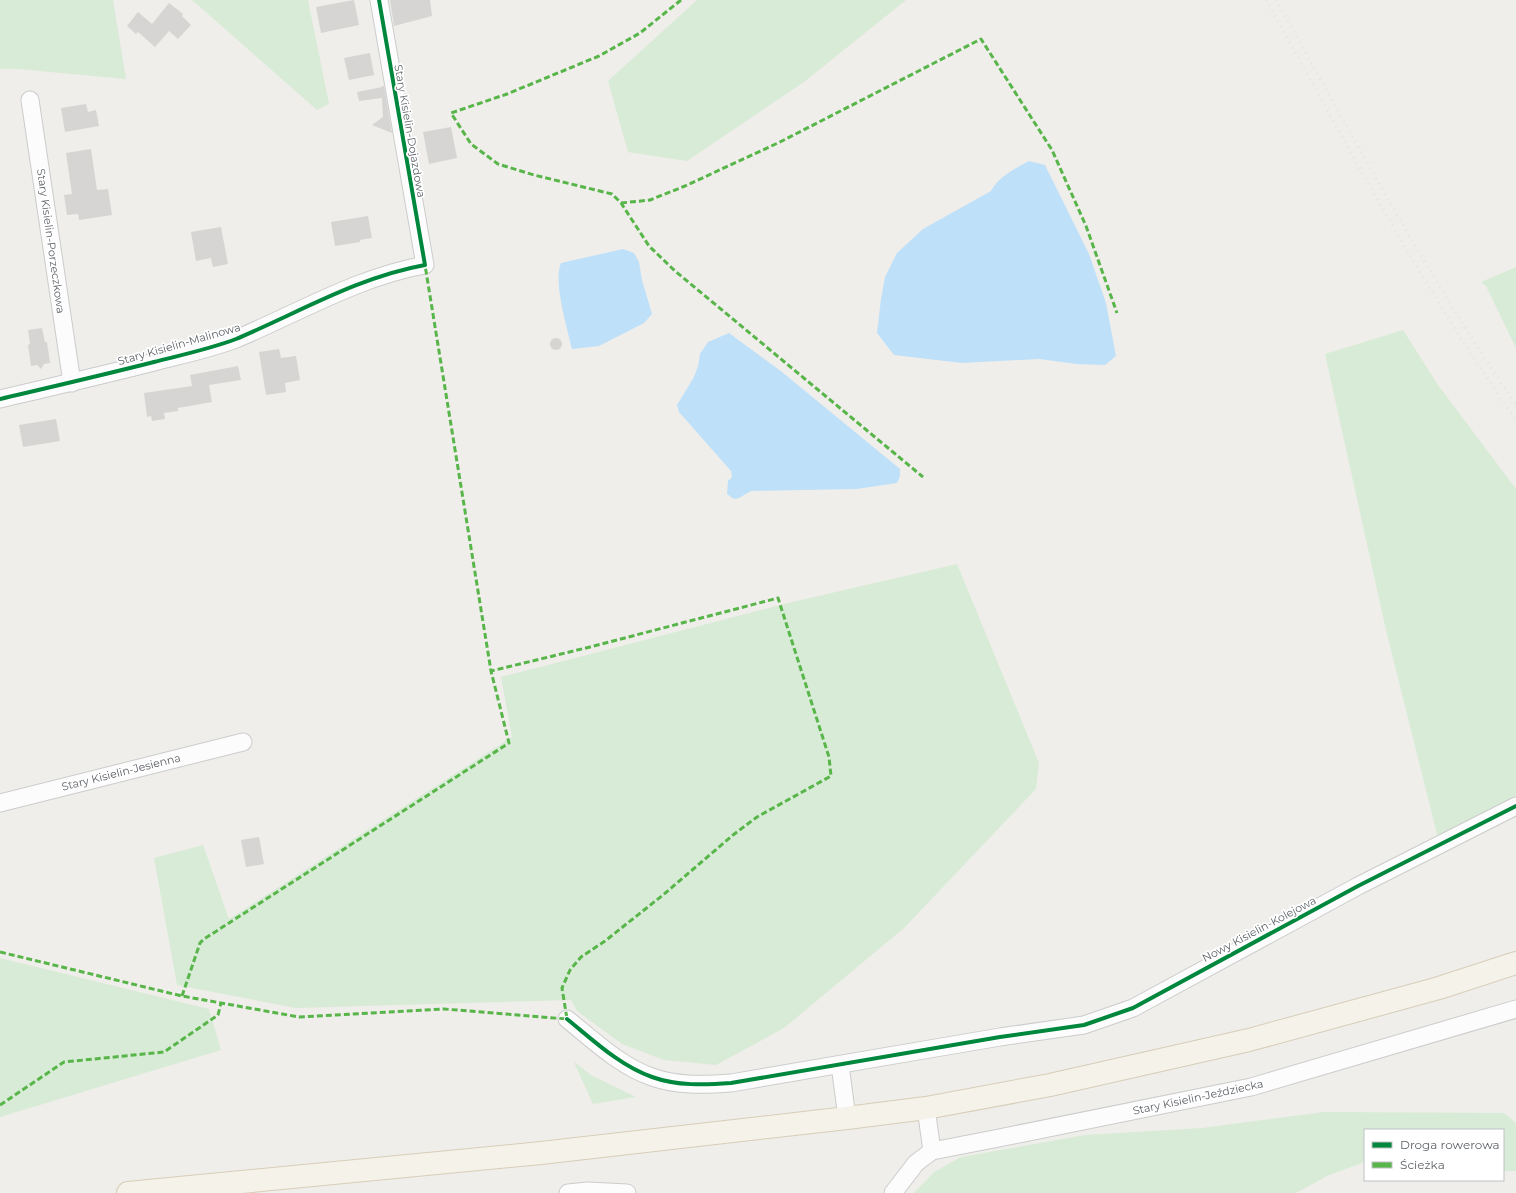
<svg xmlns="http://www.w3.org/2000/svg" width="1516" height="1193" viewBox="0 0 1516 1193" font-family="Montserrat,sans-serif">
<style>
.green{fill:#d8ebd6}
.water{fill:#bfe0f9}
.building{fill:#d6d5d3}
.lines{fill:none;stroke-linecap:round;stroke-linejoin:round}
.minor-casing{stroke:#cbcccc;stroke-width:19}
.major-casing{stroke:#d7ceb8;stroke-width:24}
.minor{stroke:#fdfcfc;stroke-width:17}
.major{stroke:#f4f2e9;stroke-width:22}
.rail{stroke:#e4e4e4;stroke-width:3;stroke-dasharray:1 5;stroke-linecap:butt}
.quiet{stroke:#58b549;stroke-width:3;stroke-dasharray:6 3;stroke-linecap:butt}
.cycleway-casing{stroke:#fff;stroke-width:6}
.cycleway{stroke:#00873e;stroke-width:4}
.labels{text-anchor:middle;stroke-width:3.5;stroke-linejoin:round;paint-order:stroke}
.street-label{font-size:11px;fill:#5f6368;stroke:#fff}
</style>
<rect width="100%" height="100%" fill="#efeeea"/>
<!-- green -->
<g class="green">
<path d="M 0,0 L 113,0 L 126,79 L 18,69 L 0,69 Z"/>
<path d="M 192,0 L 308,0 L 329,104 L 317,110 Z"/>
<path d="M 697,0 L 906,0 L 804,82 L 687,161 L 628,152 L 608,81 Z"/>
<path d="M 1516,267 L 1516,348 L 1486,286 L 1481,282 Z"/>
<path d="M 1403,330 L 1438,385 L 1516,489 L 1516,800 L 1438,838 L 1386,630 L 1325,354 Z"/>
<path d="M 957,564 L 1039,763 L 1036,789 L 904,928 L 784,1028 L 716,1065 L 664,1060 L 622,1044 L 577,1011 L 571,1000 L 296,1008 L 177,985 L 154,858 L 203,845 L 229,919 L 512,737 L 501,677 L 788,603 Z"/>
<path d="M 0,958 L 209,1009 L 221,1050 L 0,1117 Z"/>
<path d="M 574,1062 L 591,1075 L 636,1097 L 593,1104 Z"/>
<path d="M 1324,1112 L 1504,1113 L 1516,1123 L 1516,1171 L 1503,1171 L 1503,1130 L 1365,1130 L 1365,1162 L 1329,1175 L 1296,1193 L 914,1193 L 934,1172 L 961,1157 L 1085,1135 L 1202,1128 Z"/>
</g>
<!-- water -->
<g class="water">
<path d="M 1029,161 L 1045,165 L 1089,254 L 1106,303 L 1116,356 L 1105,365 L 1077,364 L 1039,359 L 962,363 L 894,355 L 877,333 L 881,299 L 885,277 L 897,253 L 923,229 L 991,191 C 999,176 1015,169 1029,161 Z"/>
<path d="M 623,249 L 634,253 L 639,262 L 642,280 L 652,314 L 644,323 L 599,346 L 572,349 C 567,327 553,282 561,263 Z"/>
<path d="M 729,333 L 782,372 L 900,469 L 900,476 L 897,483 L 857,489 L 751,491 L 739,498 L 734,499 L 727,494 L 728,481 L 732,477 L 731,471 L 679,412 L 677,405 L 694,377 L 698,366 L 700,354 L 708,342 Z"/>
</g>
<!-- building -->
<g class="building">
<path d="M 354,0 L 359,25 L 321,33 L 316,7 Z"/>
<path d="M 390,0 L 430,0 L 432,16 L 394,26 Z"/>
<path d="M 169,3 L 183,14 L 182,16 L 191,25 L 178,39 L 169,31 L 155,47 L 138,32 L 136,34 L 127,26 L 138,12 L 152,24 Z"/>
<path d="M 370,53 L 374,75 L 349,80 L 344,58 Z"/>
<path d="M 382,86 L 384,86 L 392,133 L 372,125 L 383,117 L 382,98 L 359,101 L 357,92 L 382,87 Z"/>
<path d="M 86,104 L 88,112 L 96,110 L 99,126 L 65,132 L 61,108 Z"/>
<path d="M 451,127 L 457,158 L 429,164 L 423,132 Z"/>
<path d="M 91,149 L 97,190 L 108,189 L 112,215 L 79,220 L 78,214 L 67,215 L 64,195 L 72,194 L 66,153 Z"/>
<path d="M 368,216 L 372,238 L 360,240 L 360,242 L 335,246 L 331,222 Z"/>
<path d="M 221,227 L 228,264 L 213,267 L 211,258 L 196,261 L 191,232 Z"/>
<path d="M 42,328 L 45,342 L 47,342 L 50,363 L 44,364 L 41,369 L 37,365 L 31,366 L 28,345 L 30,344 L 28,330 Z"/>
<circle cx="556" cy="344" r="6"/>
<path d="M 279,349 L 281,358 L 296,356 L 300,380 L 285,383 L 286,392 L 266,395 L 259,352 Z"/>
<path d="M 238,366 L 241,380 L 209,385 L 212,402 L 178,408 L 178,411 L 164,413 L 165,419 L 152,421 L 151,416 L 147,417 L 144,393 L 192,386 L 190,375 Z"/>
<path d="M 56,419 L 60,441 L 23,447 L 19,425 Z"/>
<path d="M 259,837 L 264,864 L 246,867 L 241,840 Z"/>
</g>
<g class="lines">
<defs>
<g id="minor">
<path d="M 30,100 L 72,383"/>
<path d="M 0,399 C 51,387 103,375 154,362 C 181,355 210,349 236,339 C 298,313 358,277 425,265 L 379,0"/>
<path d="M 0,803 L 243,742"/>
<path d="M 567,1019 C 593,1040 620,1066 652,1077 C 677,1086 705,1085 731,1083 L 1000,1037 L 1084,1025 L 1133,1008 L 1358,886 L 1516,806"/>
<path d="M 840,1065 L 847,1118"/>
<path d="M 926,1108 L 932,1151"/>
<path d="M 568,1193 L 588,1191 L 627,1193"/>
<path d="M 893,1193 L 916,1163 L 932,1151 L 994,1139 L 1251,1087 L 1516,1009"/>
</g>
<path id="major" d="M 128,1193 L 541,1153 L 847,1118 L 926,1108 L 1050,1085 L 1249,1040 L 1439,988 L 1516,963"/>
</defs>
<!-- minor casing -->
<use href="#minor" class="minor-casing"/>
<!-- major casing -->
<use href="#major" class="major-casing"/>
<!-- minor -->
<use href="#minor" class="minor"/>
<!-- major -->
<use href="#major" class="major"/>
<!-- rail -->
<g class="rail">
<path d="M 1266,0 C 1346,142 1421,287 1516,420"/>
<path d="M 1276,0 C 1353,137 1427,275 1516,405"/>
</g>
<!-- quiet -->
<g class="quiet">
<path d="M 681,0 L 640,33 L 599,56 L 507,94 L 451,113 L 471,144 L 498,164 L 534,175 L 612,194 L 621,203 L 649,246 L 675,271 L 923,477"/>
<path d="M 621,203 L 650,200 L 685,186 L 780,142 L 981,39 L 1052,150 L 1086,226 L 1117,313"/>
<path d="M 0,952 L 182,996 L 299,1017 L 444,1009 L 567,1019 L 562,988 L 570,970 L 581,957 L 605,941 L 663,895 L 733,835 L 757,817 L 831,776 L 829,757 L 778,598 L 590,647 L 491,671"/>
<path d="M 182,996 L 200,943 L 204,939 L 509,743 L 491,671 L 425,265"/>
<path d="M 0,1105 L 64,1062 L 164,1052 L 218,1015 L 221,1003"/>
</g>
<defs>
<g id="cycleway">
<path d="M 0,399 C 51,387 103,375 154,362 C 181,355 210,349 236,339 C 298,313 358,277 425,265 L 379,0"/>
<path d="M 567,1019 C 593,1040 620,1066 652,1077 C 677,1086 705,1085 731,1083 L 1000,1037 L 1084,1025 L 1133,1008 L 1358,886 L 1516,806"/>
</g>
</defs>
<!-- cycleway casing -->
<use href="#cycleway" class="cycleway-casing"/>
<!-- cycleway -->
<use href="#cycleway" class="cycleway"/>
</g>
<g class="labels">
<!-- street labels -->
<g class="street-label">
<text transform="translate(410 131) rotate(80)" y="4">Stary Kisielin-Dojazdowa</text>
<text transform="translate(51 241) rotate(82)" y="4">Stary Kisielin-Porzeczkowa</text>
<text transform="translate(179 344) rotate(-16)" y="4">Stary Kisielin-Malinowa</text>
<text transform="translate(121 772) rotate(-14)" y="4">Stary Kisielin-Jesienna</text>
<text transform="translate(1259 929) rotate(-28)" y="4">Nowy Kisielin-Kolejowa</text>
<text transform="translate(1198 1097) rotate(-12)" y="4">Stary Kisielin-Jeździecka</text>
</g>
</g>
<!-- legend -->
<rect x="1364" y="1129" width="140" height="52" fill="#ffffff" stroke="#bfc1c3"/>
<rect x="1372" y="1142" width="20" height="6" fill="#00873e" stroke="#bfc1c3"/>
<text x="1400" y="1149" font-size="12" fill="#5f6368">Droga rowerowa</text>
<rect x="1372" y="1162" width="20" height="6" fill="#58b549" stroke="#bfc1c3"/>
<text x="1400" y="1169" font-size="12" fill="#5f6368">Ścieżka</text>
</svg>
